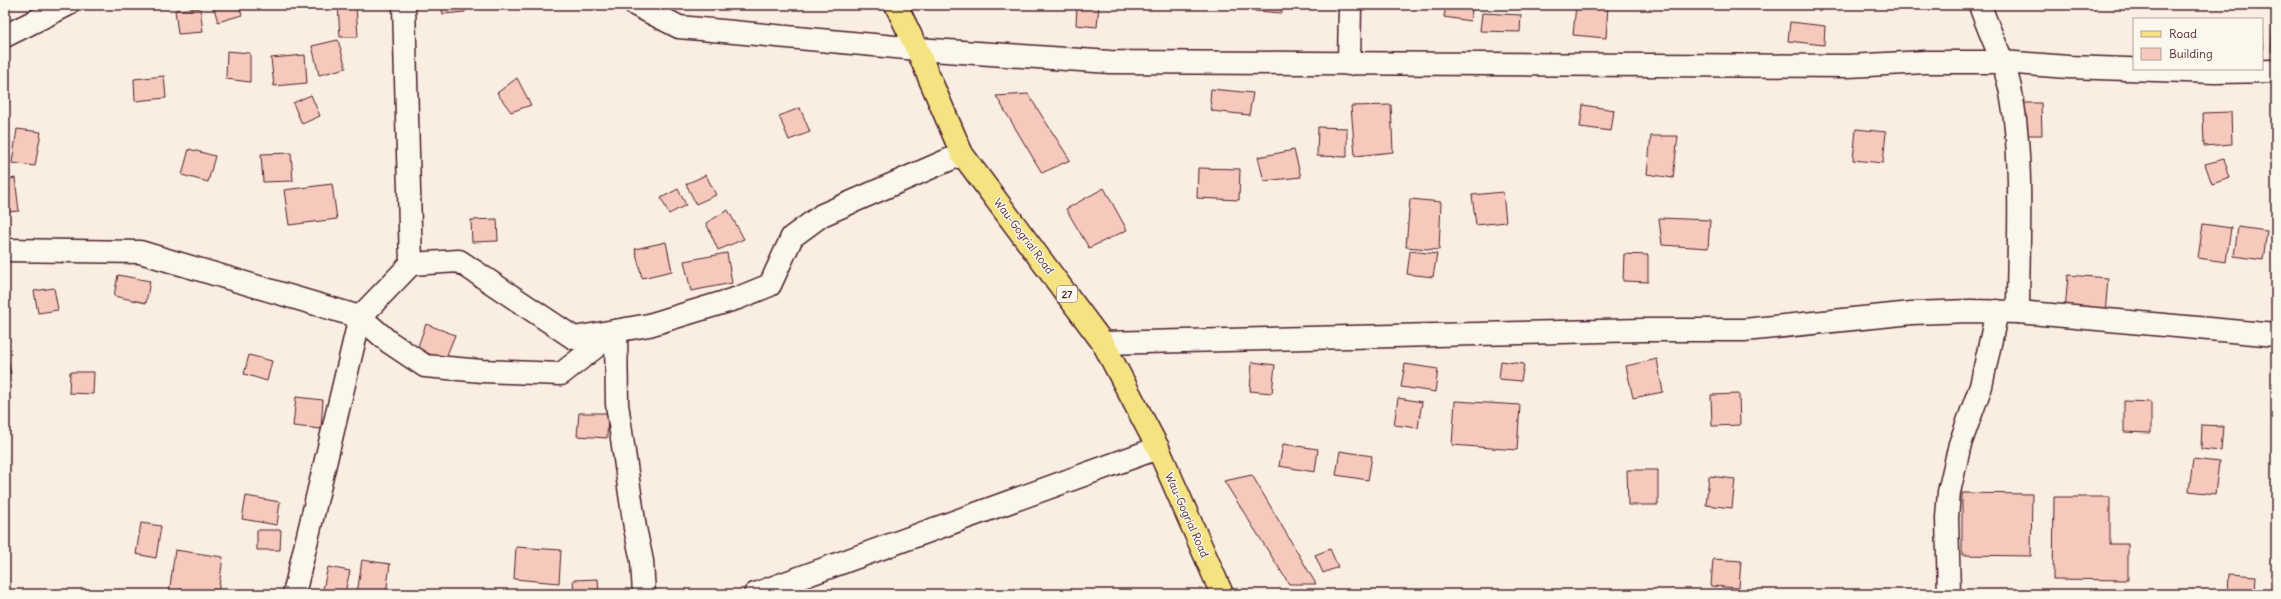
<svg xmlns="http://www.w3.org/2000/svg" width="2281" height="599" viewBox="0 0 2281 599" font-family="Delius,sans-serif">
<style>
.building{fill:#f7c9bc;stroke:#4a1f2b}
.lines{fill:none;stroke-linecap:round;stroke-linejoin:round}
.minor-casing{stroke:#4a1f2b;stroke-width:25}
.primary-casing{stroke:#4a1f2b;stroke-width:25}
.minor{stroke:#fbf7ec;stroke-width:22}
.primary{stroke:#f5e382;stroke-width:22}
.labels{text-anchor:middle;stroke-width:3;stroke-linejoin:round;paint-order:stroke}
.shield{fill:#fbf7ec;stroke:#7f6065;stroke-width:1}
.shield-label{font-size:10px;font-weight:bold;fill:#4a1f2b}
.street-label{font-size:11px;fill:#4a1f2b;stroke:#fbf7ec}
</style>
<rect width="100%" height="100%" fill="#faeee2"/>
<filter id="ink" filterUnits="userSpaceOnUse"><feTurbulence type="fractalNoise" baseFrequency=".025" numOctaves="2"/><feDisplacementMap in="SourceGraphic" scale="8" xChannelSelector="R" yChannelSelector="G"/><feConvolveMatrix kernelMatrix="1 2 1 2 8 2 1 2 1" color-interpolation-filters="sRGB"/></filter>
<g filter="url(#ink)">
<!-- building -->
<g class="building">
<path d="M 213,5 L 239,5 L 242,15 L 218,22 Z"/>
<path d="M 338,5 L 356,5 L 358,37 L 340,37 Z"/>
<path d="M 441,5 L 464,5 L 465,12 L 443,14 Z"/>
<path d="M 1077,5 L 1099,5 L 1097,27 L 1076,25 Z"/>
<path d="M 1255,5 L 1282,5 L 1282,13 L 1255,11 Z"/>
<path d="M 1446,5 L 1473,5 L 1470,21 L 1444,17 Z"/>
<path d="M 1576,5 L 1608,5 L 1606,38 L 1573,35 Z"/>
<path d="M 200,8 L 203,32 L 178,34 L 175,10 Z"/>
<path d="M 1482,13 L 1521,15 L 1520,32 L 1480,31 Z"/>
<path d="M 2273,20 L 2276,21 L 2276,52 L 2271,51 Z"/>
<path d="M 1790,22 L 1825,26 L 1824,45 L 1788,41 Z"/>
<path d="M 2262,29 L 2264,48 L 2262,49 Z"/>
<path d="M 338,40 L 346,68 L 319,75 L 312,46 Z"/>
<path d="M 227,51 L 250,53 L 250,82 L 226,79 Z"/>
<path d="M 305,55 L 307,83 L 274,86 L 271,58 Z"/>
<path d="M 164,76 L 166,98 L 135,101 L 134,79 Z"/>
<path d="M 517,78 L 531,105 L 511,112 L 497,93 Z"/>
<path d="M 1211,89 L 1253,93 L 1249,115 L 1212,111 L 1210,100 Z"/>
<path d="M 1028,94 L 1070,160 L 1042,173 L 996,96 Z"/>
<path d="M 311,95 L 320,116 L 302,124 L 293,103 Z"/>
<path d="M 2017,103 L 2041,103 L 2042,135 L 2017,135 Z"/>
<path d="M 1391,105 L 1393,152 L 1355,156 L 1351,106 Z"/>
<path d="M 1583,105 L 1614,110 L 1611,131 L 1580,127 Z"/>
<path d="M 800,108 L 810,132 L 789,140 L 779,116 Z"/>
<path d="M 2231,112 L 2232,144 L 2204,146 L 2203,113 Z"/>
<path d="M 1318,127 L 1347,128 L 1347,157 L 1317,156 Z"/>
<path d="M 17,129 L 41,132 L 35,166 L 12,163 Z"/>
<path d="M 1856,129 L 1886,132 L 1883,163 L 1853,160 Z"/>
<path d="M 1651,136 L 1678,136 L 1673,178 L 1647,174 Z"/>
<path d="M 189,149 L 215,156 L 208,182 L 182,175 Z"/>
<path d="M 1294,150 L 1301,177 L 1264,181 L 1258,157 Z"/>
<path d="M 291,153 L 293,181 L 263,182 L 261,154 Z"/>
<path d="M 2224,159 L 2230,178 L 2212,184 L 2205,164 Z"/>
<path d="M 1198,168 L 1240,169 L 1239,200 L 1197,198 Z"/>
<path d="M 706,175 L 716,195 L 696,204 L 686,184 Z"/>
<path d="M 15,178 L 19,211 L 5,212 L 5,180 Z"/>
<path d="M 332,184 L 337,219 L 289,225 L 284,190 Z"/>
<path d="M 1104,188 L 1127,230 L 1089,248 L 1066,209 Z"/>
<path d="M 678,189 L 686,205 L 669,214 L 661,198 Z"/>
<path d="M 1503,192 L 1506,222 L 1476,225 L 1472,195 Z"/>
<path d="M 1410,199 L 1441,202 L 1439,250 L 1406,247 Z"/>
<path d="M 728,210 L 744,239 L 718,250 L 706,223 Z"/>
<path d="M 1659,218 L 1710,220 L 1708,248 L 1662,245 Z"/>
<path d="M 497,219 L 498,241 L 472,242 L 471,220 Z"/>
<path d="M 2203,224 L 2231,228 L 2226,262 L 2198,258 Z"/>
<path d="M 2238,227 L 2267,231 L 2263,260 L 2234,256 Z"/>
<path d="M 666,242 L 672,271 L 642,278 L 635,249 Z"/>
<path d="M 1410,251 L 1437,254 L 1433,277 L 1407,274 Z"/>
<path d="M 727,253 L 732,283 L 691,291 L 684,261 Z"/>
<path d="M 1624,254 L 1648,255 L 1648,282 L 1623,281 Z"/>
<path d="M 118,275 L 150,281 L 146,303 L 114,296 Z"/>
<path d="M 2068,275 L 2108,278 L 2105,315 L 2065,312 Z"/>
<path d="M 54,288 L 58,310 L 38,313 L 34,291 Z"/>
<path d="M 426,324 L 455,335 L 445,360 L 417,349 Z"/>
<path d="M 5,350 L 11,373 L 5,375 Z"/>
<path d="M 249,355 L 272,361 L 267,381 L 244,374 Z"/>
<path d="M 1657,359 L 1663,392 L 1633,398 L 1626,366 Z"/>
<path d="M 1501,361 L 1524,364 L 1521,381 L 1499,379 Z"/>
<path d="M 1252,362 L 1275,365 L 1272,393 L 1250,391 Z"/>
<path d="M 1405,364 L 1438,369 L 1435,392 L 1401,387 Z"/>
<path d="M 70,372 L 94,372 L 93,394 L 69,393 Z"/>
<path d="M 1739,394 L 1740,425 L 1712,426 L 1711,395 Z"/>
<path d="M 296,397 L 323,400 L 321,429 L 293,426 Z"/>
<path d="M 1398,398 L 1422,402 L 1418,428 L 1394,425 Z"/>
<path d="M 1455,401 L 1520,405 L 1517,450 L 1452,445 Z"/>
<path d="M 2124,401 L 2151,402 L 2151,433 L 2124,432 Z"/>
<path d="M 579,413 L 608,413 L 607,438 L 577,436 Z"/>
<path d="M 2202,425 L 2223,426 L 2221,451 L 2201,449 Z"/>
<path d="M 1283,444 L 1318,449 L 1315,472 L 1279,466 Z"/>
<path d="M 1340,451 L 1372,456 L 1368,480 L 1336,475 Z"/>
<path d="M 2193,459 L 2219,462 L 2215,494 L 2189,491 Z"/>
<path d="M 1627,470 L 1658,470 L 1658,505 L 1628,505 Z"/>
<path d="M 1252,475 L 1316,584 L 1289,584 L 1224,481 Z"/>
<path d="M 1709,476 L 1735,479 L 1732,508 L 1706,505 Z"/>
<path d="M 1962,493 L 2032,494 L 2031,556 L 1962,555 Z"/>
<path d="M 246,496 L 280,502 L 277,525 L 242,519 Z"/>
<path d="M 2054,497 L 2110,497 L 2110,544 L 2128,544 L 2128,580 L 2053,579 Z"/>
<path d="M 141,523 L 161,526 L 156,558 L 136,554 Z"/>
<path d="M 257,530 L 281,530 L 280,550 L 257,550 Z"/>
<path d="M 516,547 L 561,550 L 559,583 L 514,579 Z"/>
<path d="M 1330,549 L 1338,567 L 1323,573 L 1315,555 Z"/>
<path d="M 175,550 L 223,557 L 218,594 L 169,594 Z"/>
<path d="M 1713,559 L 1741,561 L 1739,588 L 1711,586 Z"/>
<path d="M 362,560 L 390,564 L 386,594 L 357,594 Z"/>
<path d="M 328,567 L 350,571 L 345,592 L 323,589 Z"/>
<path d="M 2229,574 L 2256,576 L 2255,594 L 2228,594 Z"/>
<path d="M 598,579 L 599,594 L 574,594 L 573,580 Z"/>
</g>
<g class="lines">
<defs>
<g id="minor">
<path d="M 636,5 L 679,27 L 917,49 L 1110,62 L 1848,66 L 1925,62 L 2002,62 L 2068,67 L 2215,72 L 2276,71"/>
<path d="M 1980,5 C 1989,33 2004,59 2010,88 C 2024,157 2018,241 2018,312"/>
<path d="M 5,36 L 67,5"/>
<path d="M 1349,64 L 1350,5"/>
<path d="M 5,250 L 140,252 L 360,317 L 389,342 L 425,366 L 482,371 L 561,374 L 616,331 L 617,404 L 635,528 L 642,561 L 644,594"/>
<path d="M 411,264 L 459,261 L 574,338 L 649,325 L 738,298 L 770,285 L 792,237 L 822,215 L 962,154"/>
<path d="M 1103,343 L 1642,330 L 1744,330 L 1912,313 L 1970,311 L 2018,312 L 2276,335"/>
<path d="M 294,594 L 360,317 L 411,264 L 404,5"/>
<path d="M 755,594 L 1158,448"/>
<path d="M 1949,594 L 1947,518 L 1949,492 L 1960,444 L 1981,386 L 1997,311"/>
</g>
<path id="primary" d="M 896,5 L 917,49 L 962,154 L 1103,343 L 1158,448 L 1222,594"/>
</defs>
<!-- minor casing -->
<use href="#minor" class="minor-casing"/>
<!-- primary casing -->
<use href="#primary" class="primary-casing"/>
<!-- minor -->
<use href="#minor" class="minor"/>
<!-- primary -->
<use href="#primary" class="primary"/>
</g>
</g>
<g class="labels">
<!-- shield labels -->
<rect class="shield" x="1057" y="286" width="20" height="16" rx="3"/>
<g class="shield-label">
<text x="1067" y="298">27</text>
</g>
<!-- street labels -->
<g class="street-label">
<text transform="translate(1024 236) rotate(53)" y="4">Wau-Gogrial Road</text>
<text transform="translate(1187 515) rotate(66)" y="4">Wau-Gogrial Road</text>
</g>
</g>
<!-- margin -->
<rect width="2281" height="599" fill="none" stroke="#fbf7ec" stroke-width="20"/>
<rect x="10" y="10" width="2261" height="579" fill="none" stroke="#4a1f2b" stroke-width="1.5" filter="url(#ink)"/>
<!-- legend -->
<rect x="2133" y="18" width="130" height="52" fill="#fbf7ec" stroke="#b4a19f"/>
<rect x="2141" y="31" width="20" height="6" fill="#f5e382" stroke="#b4a19f"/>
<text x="2169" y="38" font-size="12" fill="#4a1f2b">Road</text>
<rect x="2141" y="48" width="20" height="12" fill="#f7c9bc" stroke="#b4a19f"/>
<text x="2169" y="58" font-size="12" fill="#4a1f2b">Building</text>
</svg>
